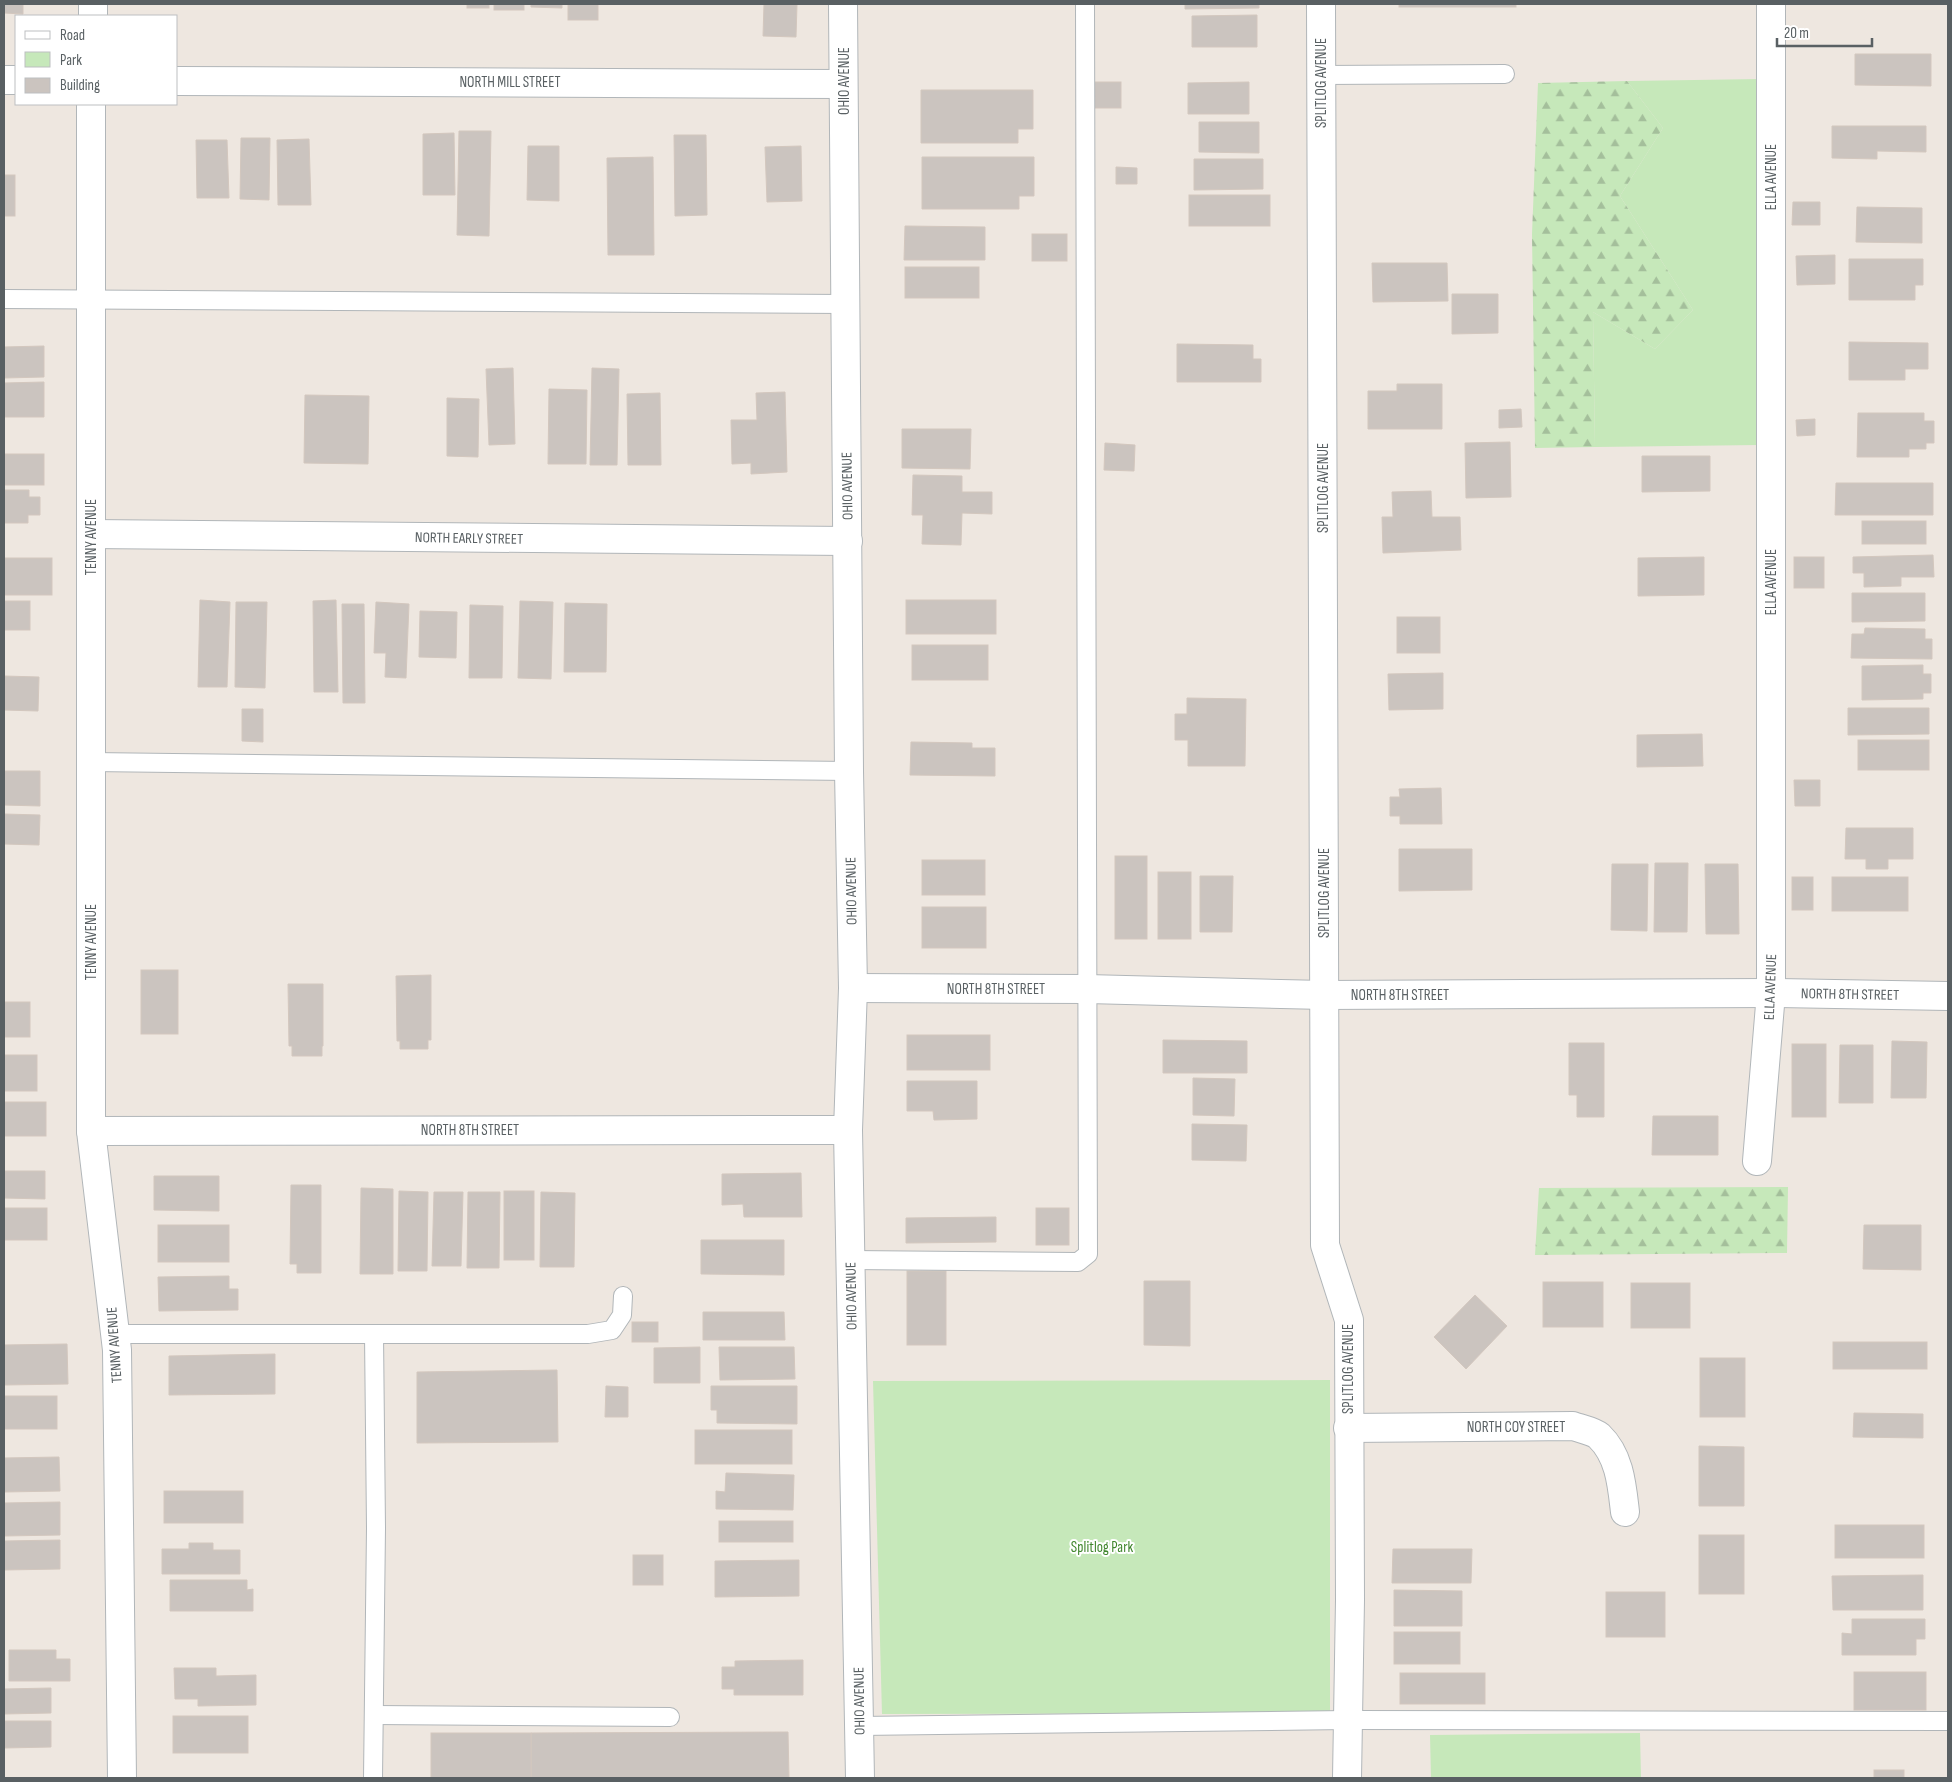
<svg xmlns="http://www.w3.org/2000/svg" width="1952" height="1782" viewBox="0 0 1952 1782" font-family="'Sofia Sans Condensed',sans-serif">
<style>
.green{fill:#c6e8ba}
.forest{fill:url(#forest-firs)}
.building{fill:#cbc4bf;stroke:#d3c7be}
.lines{fill:none;stroke-linecap:round;stroke-linejoin:round}
.lane-casing{stroke:#b1b6b9;stroke-width:20}
.street-casing{stroke:#b1b6b9;stroke-width:30}
.lane{stroke:#fff;stroke-width:18}
.street{stroke:#fff;stroke-width:28}
.labels{text-anchor:middle;stroke-width:4;stroke-linejoin:round;paint-order:stroke}
.street-label{font-size:15px;fill:#596063;stroke:#fff}
.park-label{font-size:15px;fill:#40862d;stroke:#fff}
</style>
<defs>
<pattern id="forest-firs" width="22" height="20" patternUnits="userSpaceOnUse" patternTransform="scale(1.25)"><rect width="22" height="20" fill="#c6e8ba"/><path d="M5 1l3.5 6h-7zM16 11l3.5 6h-7z" fill="#a4bf9b"/></pattern>
</defs>
<rect width="100%" height="100%" fill="#eee7e0"/>
<!-- green -->
<g class="green">
<path d="M 1761,79 L 1759,445 L 1595,447 L 1593,312 L 1655,349 L 1693,310 L 1620,196 L 1663,128 L 1627,81 Z"/>
<path d="M 1330,1380 L 1330,1713 L 882,1714 L 873,1381 Z"/>
<path d="M 1640,1733 L 1641,1778 L 1431,1778 L 1430,1735 Z"/>
</g>
<!-- forest -->
<g class="forest">
<path d="M 1627,81 L 1663,128 L 1620,196 L 1693,310 L 1655,349 L 1593,312 L 1595,447 L 1535,448 L 1532,234 L 1538,83 Z"/>
<path d="M 1788,1187 L 1787,1253 L 1535,1255 L 1539,1188 Z"/>
</g>
<!-- building -->
<g class="building">
<path d="M 4,4 L 23,4 L 23,14 L 4,13 Z"/>
<rect x="467" y="4" width="22" height="4"/>
<rect x="494" y="4" width="30" height="6"/>
<path d="M 531,4 L 562,4 L 562,8 L 531,7 Z"/>
<rect x="568" y="4" width="30" height="16"/>
<path d="M 764,4 L 797,4 L 796,37 L 763,36 Z"/>
<path d="M 1185,4 L 1259,4 L 1259,8 L 1185,9 Z"/>
<rect x="1399" y="4" width="117" height="3"/>
<path d="M 1257,15 L 1257,47 L 1192,47 L 1192,16 Z"/>
<path d="M 1855,54 L 1931,54 L 1931,86 L 1855,85 Z"/>
<rect x="1094" y="82" width="27" height="26"/>
<path d="M 1249,82 L 1249,114 L 1188,114 L 1188,83 Z"/>
<path d="M 921,90 L 1033,90 L 1033,129 L 1018,129 L 1018,143 L 921,143 Z"/>
<path d="M 1199,122 L 1259,122 L 1259,153 L 1199,152 Z"/>
<path d="M 1832,126 L 1926,126 L 1926,152 L 1877,151 L 1877,159 L 1832,158 Z"/>
<path d="M 459,131 L 491,131 L 489,236 L 457,235 Z"/>
<path d="M 454,133 L 455,195 L 423,195 L 423,134 Z"/>
<path d="M 674,135 L 706,135 L 707,215 L 675,216 Z"/>
<path d="M 241,138 L 270,138 L 269,200 L 240,199 Z"/>
<path d="M 309,139 L 311,205 L 278,205 L 277,140 Z"/>
<path d="M 196,140 L 227,140 L 229,198 L 197,198 Z"/>
<path d="M 528,146 L 559,146 L 559,201 L 527,200 Z"/>
<path d="M 801,146 L 802,201 L 767,202 L 765,147 Z"/>
<path d="M 653,157 L 654,255 L 608,255 L 607,158 Z"/>
<path d="M 922,157 L 1034,157 L 1034,196 L 1019,196 L 1019,209 L 922,209 Z"/>
<path d="M 1194,159 L 1263,159 L 1263,189 L 1194,190 Z"/>
<path d="M 1116,167 L 1137,168 L 1137,184 L 1116,184 Z"/>
<rect x="4" y="175" width="11" height="41"/>
<rect x="1189" y="195" width="81" height="31"/>
<path d="M 1793,202 L 1820,202 L 1820,225 L 1792,225 Z"/>
<path d="M 1857,207 L 1922,208 L 1922,243 L 1856,242 Z"/>
<path d="M 905,226 L 985,227 L 985,260 L 904,260 Z"/>
<rect x="1032" y="234" width="35" height="27"/>
<path d="M 1835,255 L 1835,284 L 1797,285 L 1796,256 Z"/>
<path d="M 1849,259 L 1923,259 L 1923,285 L 1915,285 L 1915,300 L 1849,300 Z"/>
<path d="M 1372,263 L 1447,263 L 1448,301 L 1373,302 Z"/>
<rect x="905" y="267" width="74" height="31"/>
<path d="M 1452,294 L 1498,294 L 1498,333 L 1452,334 Z"/>
<path d="M 1849,342 L 1928,343 L 1928,369 L 1905,369 L 1905,380 L 1849,380 Z"/>
<path d="M 1177,344 L 1253,345 L 1253,359 L 1261,359 L 1261,382 L 1177,382 Z"/>
<path d="M 44,346 L 44,377 L 4,378 L 4,347 Z"/>
<path d="M 513,368 L 515,444 L 489,445 L 486,369 Z"/>
<path d="M 592,368 L 619,369 L 617,465 L 590,465 Z"/>
<path d="M 44,382 L 44,417 L 4,417 L 4,383 Z"/>
<path d="M 1397,384 L 1442,384 L 1442,429 L 1368,429 L 1368,391 L 1397,391 Z"/>
<path d="M 549,389 L 587,390 L 586,464 L 548,464 Z"/>
<path d="M 785,392 L 787,472 L 751,474 L 751,463 L 732,464 L 731,420 L 757,420 L 756,393 Z"/>
<path d="M 660,393 L 661,465 L 628,465 L 627,394 Z"/>
<path d="M 305,395 L 369,396 L 368,464 L 304,463 Z"/>
<path d="M 447,398 L 479,399 L 478,457 L 447,456 Z"/>
<path d="M 1521,409 L 1522,427 L 1499,428 L 1499,410 Z"/>
<path d="M 1858,413 L 1924,413 L 1924,421 L 1934,421 L 1934,443 L 1926,443 L 1926,449 L 1909,449 L 1909,457 L 1857,457 Z"/>
<path d="M 1815,419 L 1815,435 L 1797,436 L 1796,420 Z"/>
<path d="M 902,429 L 971,429 L 970,469 L 902,468 Z"/>
<path d="M 1510,442 L 1511,497 L 1466,498 L 1465,443 Z"/>
<path d="M 1105,443 L 1135,445 L 1134,471 L 1104,470 Z"/>
<rect x="4" y="454" width="40" height="31"/>
<path d="M 1642,456 L 1710,456 L 1710,491 L 1642,492 Z"/>
<path d="M 913,475 L 962,476 L 962,492 L 992,492 L 992,514 L 962,513 L 961,545 L 922,544 L 923,515 L 912,515 Z"/>
<path d="M 1836,483 L 1933,483 L 1933,515 L 1835,515 Z"/>
<path d="M 4,490 L 29,490 L 29,497 L 40,497 L 40,515 L 28,515 L 28,523 L 4,523 Z"/>
<path d="M 1431,491 L 1432,517 L 1460,517 L 1461,550 L 1383,553 L 1382,517 L 1393,517 L 1392,492 Z"/>
<rect x="1862" y="521" width="64" height="23"/>
<path d="M 1933,555 L 1934,577 L 1901,577 L 1901,586 L 1864,587 L 1864,573 L 1853,573 L 1853,557 Z"/>
<path d="M 1704,557 L 1704,595 L 1638,596 L 1638,558 Z"/>
<rect x="1794" y="557" width="30" height="31"/>
<rect x="4" y="558" width="48" height="37"/>
<path d="M 1852,593 L 1925,593 L 1925,621 L 1852,622 Z"/>
<path d="M 200,600 L 230,602 L 227,687 L 198,687 Z"/>
<path d="M 336,600 L 338,692 L 314,692 L 313,601 Z"/>
<rect x="906" y="600" width="90" height="34"/>
<rect x="4" y="601" width="26" height="29"/>
<path d="M 520,601 L 553,602 L 551,679 L 518,678 Z"/>
<path d="M 236,602 L 267,602 L 265,688 L 235,687 Z"/>
<path d="M 376,602 L 409,604 L 406,678 L 385,677 L 386,653 L 374,653 Z"/>
<path d="M 565,603 L 607,604 L 606,672 L 564,672 Z"/>
<path d="M 342,604 L 364,604 L 365,703 L 343,703 Z"/>
<path d="M 470,605 L 503,606 L 502,678 L 469,678 Z"/>
<path d="M 420,611 L 457,612 L 456,658 L 419,657 Z"/>
<rect x="1397" y="617" width="43" height="36"/>
<path d="M 1865,628 L 1925,629 L 1925,639 L 1932,639 L 1932,659 L 1851,658 L 1852,634 L 1864,634 Z"/>
<rect x="912" y="645" width="76" height="35"/>
<path d="M 1923,665 L 1923,674 L 1931,674 L 1931,693 L 1923,693 L 1923,699 L 1862,700 L 1862,666 Z"/>
<path d="M 1443,673 L 1443,709 L 1389,710 L 1388,674 Z"/>
<path d="M 4,676 L 39,677 L 38,711 L 4,710 Z"/>
<path d="M 1187,698 L 1246,699 L 1245,766 L 1188,766 L 1188,740 L 1175,740 L 1175,714 L 1187,714 Z"/>
<path d="M 1848,708 L 1929,708 L 1929,734 L 1848,735 Z"/>
<path d="M 242,709 L 263,709 L 263,742 L 242,741 Z"/>
<path d="M 1702,734 L 1703,766 L 1637,767 L 1637,735 Z"/>
<rect x="1858" y="740" width="71" height="30"/>
<path d="M 911,742 L 972,743 L 972,748 L 995,748 L 995,776 L 910,775 Z"/>
<path d="M 4,771 L 40,771 L 40,806 L 4,805 Z"/>
<path d="M 1794,780 L 1820,780 L 1820,806 L 1795,806 Z"/>
<path d="M 1441,788 L 1442,824 L 1400,824 L 1400,816 L 1390,816 L 1390,797 L 1400,797 L 1399,789 Z"/>
<path d="M 4,814 L 40,815 L 39,845 L 4,844 Z"/>
<path d="M 1846,828 L 1913,828 L 1913,859 L 1888,859 L 1888,869 L 1866,869 L 1866,859 L 1845,859 Z"/>
<path d="M 1399,849 L 1472,849 L 1472,890 L 1399,891 Z"/>
<rect x="1115" y="856" width="32" height="83"/>
<rect x="922" y="860" width="63" height="35"/>
<path d="M 1655,863 L 1688,863 L 1687,932 L 1654,932 Z"/>
<path d="M 1612,864 L 1648,864 L 1647,931 L 1611,930 Z"/>
<path d="M 1705,864 L 1738,864 L 1739,934 L 1706,934 Z"/>
<rect x="1158" y="872" width="33" height="67"/>
<path d="M 1200,876 L 1233,876 L 1232,932 L 1200,932 Z"/>
<rect x="1792" y="877" width="21" height="33"/>
<rect x="1832" y="877" width="76" height="34"/>
<rect x="922" y="907" width="64" height="41"/>
<rect x="141" y="970" width="37" height="64"/>
<path d="M 431,975 L 431,1040 L 428,1040 L 428,1049 L 400,1049 L 400,1041 L 397,1041 L 396,976 Z"/>
<path d="M 288,984 L 323,984 L 323,1046 L 322,1046 L 322,1056 L 292,1056 L 292,1046 L 289,1046 Z"/>
<rect x="4" y="1002" width="26" height="35"/>
<rect x="907" y="1035" width="83" height="35"/>
<path d="M 1163,1040 L 1247,1041 L 1247,1073 L 1163,1073 Z"/>
<path d="M 1892,1041 L 1927,1042 L 1926,1098 L 1891,1098 Z"/>
<path d="M 1569,1043 L 1604,1043 L 1604,1117 L 1577,1117 L 1577,1095 L 1569,1095 Z"/>
<rect x="1792" y="1044" width="34" height="73"/>
<path d="M 1840,1045 L 1873,1045 L 1873,1103 L 1839,1103 Z"/>
<rect x="4" y="1055" width="33" height="36"/>
<path d="M 1193,1078 L 1235,1079 L 1234,1116 L 1193,1115 Z"/>
<path d="M 907,1081 L 977,1081 L 977,1119 L 934,1120 L 933,1111 L 907,1111 Z"/>
<rect x="4" y="1102" width="42" height="34"/>
<path d="M 1653,1116 L 1718,1116 L 1718,1155 L 1652,1155 Z"/>
<path d="M 1192,1124 L 1247,1125 L 1246,1161 L 1192,1160 Z"/>
<path d="M 4,1171 L 45,1171 L 45,1199 L 4,1198 Z"/>
<path d="M 801,1173 L 802,1217 L 744,1217 L 743,1204 L 722,1205 L 722,1174 Z"/>
<path d="M 154,1176 L 219,1176 L 219,1211 L 154,1210 Z"/>
<path d="M 291,1185 L 321,1185 L 321,1273 L 297,1273 L 297,1264 L 290,1264 Z"/>
<path d="M 361,1188 L 393,1189 L 393,1274 L 360,1274 Z"/>
<path d="M 399,1191 L 428,1192 L 427,1271 L 398,1271 Z"/>
<rect x="504" y="1191" width="30" height="69"/>
<path d="M 434,1192 L 463,1192 L 461,1266 L 432,1266 Z"/>
<path d="M 468,1192 L 500,1192 L 499,1268 L 467,1268 Z"/>
<path d="M 541,1192 L 575,1193 L 574,1267 L 540,1267 Z"/>
<rect x="4" y="1208" width="43" height="32"/>
<rect x="1036" y="1208" width="33" height="37"/>
<path d="M 996,1217 L 996,1242 L 906,1243 L 906,1218 Z"/>
<rect x="158" y="1225" width="71" height="37"/>
<path d="M 1864,1225 L 1921,1225 L 1921,1270 L 1863,1269 Z"/>
<path d="M 701,1240 L 784,1240 L 784,1275 L 701,1274 Z"/>
<rect x="907" y="1271" width="39" height="74"/>
<path d="M 229,1276 L 229,1289 L 238,1289 L 238,1310 L 159,1311 L 158,1277 Z"/>
<path d="M 1144,1281 L 1190,1281 L 1190,1346 L 1144,1345 Z"/>
<rect x="1543" y="1282" width="60" height="45"/>
<rect x="1631" y="1283" width="59" height="45"/>
<path d="M 1475,1295 L 1507,1326 L 1466,1369 L 1434,1337 Z"/>
<path d="M 703,1312 L 784,1312 L 785,1340 L 703,1340 Z"/>
<rect x="632" y="1322" width="26" height="20"/>
<rect x="1833" y="1342" width="94" height="27"/>
<path d="M 67,1344 L 68,1384 L 4,1385 L 4,1345 Z"/>
<path d="M 700,1347 L 700,1383 L 654,1383 L 654,1348 Z"/>
<path d="M 719,1347 L 794,1347 L 795,1379 L 720,1380 Z"/>
<path d="M 275,1354 L 275,1394 L 169,1395 L 169,1356 Z"/>
<rect x="1700" y="1358" width="45" height="59"/>
<path d="M 557,1370 L 558,1442 L 417,1443 L 417,1372 Z"/>
<path d="M 606,1386 L 628,1387 L 628,1417 L 605,1417 Z"/>
<path d="M 711,1386 L 797,1386 L 797,1424 L 717,1423 L 717,1410 L 711,1410 Z"/>
<rect x="4" y="1396" width="53" height="33"/>
<path d="M 1854,1413 L 1923,1414 L 1923,1438 L 1853,1437 Z"/>
<rect x="695" y="1430" width="97" height="34"/>
<path d="M 1699,1446 L 1744,1447 L 1744,1506 L 1699,1506 Z"/>
<path d="M 59,1457 L 60,1491 L 4,1492 L 4,1458 Z"/>
<path d="M 726,1473 L 794,1475 L 793,1510 L 716,1509 L 716,1491 L 725,1492 Z"/>
<rect x="164" y="1491" width="79" height="32"/>
<path d="M 60,1502 L 60,1535 L 4,1536 L 4,1503 Z"/>
<rect x="719" y="1521" width="74" height="21"/>
<rect x="1835" y="1525" width="89" height="33"/>
<rect x="1699" y="1535" width="45" height="59"/>
<path d="M 60,1540 L 60,1569 L 4,1570 L 4,1541 Z"/>
<path d="M 189,1543 L 213,1543 L 213,1550 L 240,1550 L 240,1574 L 162,1574 L 162,1549 L 189,1549 Z"/>
<path d="M 1393,1549 L 1472,1549 L 1471,1583 L 1392,1583 Z"/>
<rect x="633" y="1555" width="30" height="30"/>
<path d="M 799,1560 L 799,1596 L 715,1597 L 715,1561 Z"/>
<path d="M 1923,1575 L 1923,1610 L 1833,1610 L 1832,1576 Z"/>
<path d="M 170,1580 L 247,1580 L 247,1590 L 253,1589 L 253,1611 L 170,1611 Z"/>
<path d="M 1394,1590 L 1462,1591 L 1462,1626 L 1394,1626 Z"/>
<rect x="1606" y="1592" width="59" height="45"/>
<path d="M 1852,1619 L 1925,1619 L 1925,1639 L 1916,1639 L 1916,1655 L 1842,1655 L 1842,1633 L 1852,1634 Z"/>
<rect x="1394" y="1632" width="66" height="32"/>
<path d="M 9,1650 L 56,1650 L 56,1659 L 70,1659 L 70,1681 L 9,1681 Z"/>
<path d="M 803,1660 L 803,1695 L 734,1695 L 734,1689 L 722,1689 L 722,1667 L 735,1667 L 735,1661 Z"/>
<path d="M 174,1668 L 216,1668 L 216,1676 L 256,1675 L 256,1705 L 198,1706 L 198,1699 L 175,1699 Z"/>
<rect x="1854" y="1672" width="72" height="38"/>
<rect x="1400" y="1673" width="85" height="31"/>
<path d="M 51,1688 L 51,1713 L 4,1714 L 4,1689 Z"/>
<rect x="173" y="1716" width="75" height="37"/>
<path d="M 4,1721 L 51,1721 L 51,1747 L 4,1748 Z"/>
<path d="M 788,1732 L 789,1778 L 531,1778 L 531,1733 Z"/>
<rect x="431" y="1733" width="100" height="45"/>
<rect x="1874" y="1770" width="30" height="8"/>
</g>
<g class="lines">
<defs>
<g id="lane">
<path d="M 1321,75 L 1505,74"/>
<path d="M 4,299 L 845,304"/>
<path d="M 91,762 L 849,771"/>
<path d="M 851,1260 L 1078,1262 L 1088,1254 L 1085,4"/>
<path d="M 115,1334 L 588,1334 L 612,1330 L 622,1315 L 623,1296"/>
<path d="M 374,1715 L 670,1717"/>
<path d="M 860,1726 L 1347,1720 L 1948,1721"/>
<path d="M 373,1778 L 376,1528 L 374,1334"/>
</g>
<g id="street">
<path d="M 843,4 L 849,771 L 853,988 L 848,1130 L 860,1778"/>
<path d="M 1321,4 L 1325,1245 L 1349,1320 L 1350,1600 L 1347,1778"/>
<path d="M 93,16 L 93,4"/>
<path d="M 4,80 L 16,80"/>
<path d="M 176,81 L 843,84"/>
<path d="M 91,104 L 91,1131 L 117,1350 L 122,1778"/>
<path d="M 91,534 L 848,541"/>
<path d="M 853,988 L 1087,989 L 1324,995 L 1771,993 L 1948,996"/>
<path d="M 91,1131 L 848,1130"/>
<path d="M 1757,1161 L 1771,993 L 1771,4"/>
<path d="M 1348,1428 L 1573,1426 C 1581,1429 1593,1431 1599,1436 C 1620,1456 1622,1486 1625,1512"/>
</g>
</defs>
<!-- lane casing -->
<use href="#lane" class="lane-casing"/>
<!-- street casing -->
<use href="#street" class="street-casing"/>
<!-- lane -->
<use href="#lane" class="lane"/>
<!-- street -->
<use href="#street" class="street"/>
</g>
<g class="labels">
<!-- street labels -->
<g class="street-label">
<text transform="translate(844 81) rotate(-90)" y="5">OHIO AVENUE</text>
<text x="510" y="87">NORTH MILL STREET</text>
<text transform="translate(1321 83) rotate(-90)" y="5">SPLITLOG AVENUE</text>
<text transform="translate(1771 177) rotate(-90)" y="5">ELLA AVENUE</text>
<text transform="translate(847 486) rotate(-91)" y="5">OHIO AVENUE</text>
<text transform="translate(1323 488) rotate(-90)" y="5">SPLITLOG AVENUE</text>
<text transform="translate(91 537) rotate(-90)" y="5">TENNY AVENUE</text>
<text transform="translate(469 538) rotate(1)" y="5">NORTH EARLY STREET</text>
<text transform="translate(1771 582) rotate(-90)" y="5">ELLA AVENUE</text>
<text transform="translate(851 891) rotate(-91)" y="5">OHIO AVENUE</text>
<text transform="translate(1324 893) rotate(-90)" y="5">SPLITLOG AVENUE</text>
<text transform="translate(91 942) rotate(-90)" y="5">TENNY AVENUE</text>
<text transform="translate(1770 987) rotate(-88)" y="5">ELLA AVENUE</text>
<text x="996" y="994">NORTH 8TH STREET</text>
<text transform="translate(1850 994) rotate(1)" y="5">NORTH 8TH STREET</text>
<text x="1400" y="1000">NORTH 8TH STREET</text>
<text x="470" y="1135">NORTH 8TH STREET</text>
<text transform="translate(851 1296) rotate(-91)" y="5">OHIO AVENUE</text>
<text transform="translate(114 1345) rotate(-94)" y="5">TENNY AVENUE</text>
<text transform="translate(1348 1369) rotate(-90)" y="5">SPLITLOG AVENUE</text>
<text x="1516" y="1432">NORTH COY STREET</text>
<text transform="translate(859 1701) rotate(-91)" y="5">OHIO AVENUE</text>
</g>
<!-- park labels -->
<g class="park-label">
<text x="1102" y="1552">Splitlog Park</text>
</g>
</g>
<!-- border -->
<rect width="1952" height="1782" fill="none" stroke="#596063" stroke-width="10"/>
<!-- legend -->
<rect x="15" y="15" width="162" height="90" fill="#ffffff" stroke="#bdbfc1"/>
<rect x="25" y="31" width="25" height="8" fill="#ffffff" stroke="#bdbfc1"/>
<text x="60" y="40" font-size="15" fill="#596063">Road</text>
<rect x="25" y="52" width="25" height="15" fill="#c6e8ba" stroke="#bdbfc1"/>
<text x="60" y="65" font-size="15" fill="#596063">Park</text>
<rect x="25" y="78" width="25" height="15" fill="#cbc4bf" stroke="#bdbfc1"/>
<text x="60" y="90" font-size="15" fill="#596063">Building</text>
<!-- scale -->
<path d="M1777 38v8h95v-8" fill="none" stroke="#596063" stroke-width="2.5"/>
<text x="1784" y="38" font-size="15" fill="#596063" stroke="#ffffff" stroke-width="4" paint-order="stroke">20 m</text>
</svg>
